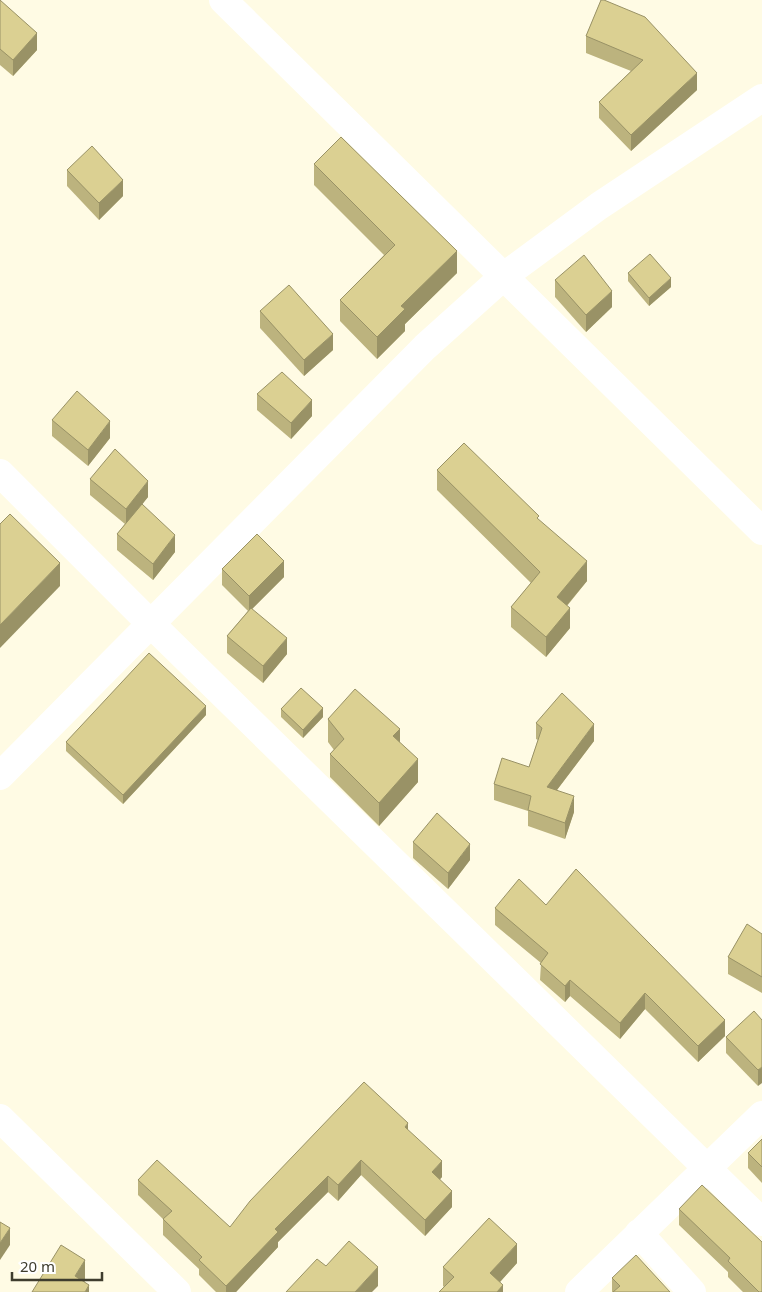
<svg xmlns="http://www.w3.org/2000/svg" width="762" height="1292" viewBox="0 0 762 1292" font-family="'Noto Sans',sans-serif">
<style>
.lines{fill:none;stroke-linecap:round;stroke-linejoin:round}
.minor{stroke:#fff;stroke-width:28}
.wall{fill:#bcb37e}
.shaded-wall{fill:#999266}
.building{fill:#dbd092;stroke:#999266}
</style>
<rect width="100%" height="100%" fill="#fffbe4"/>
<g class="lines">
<!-- minor -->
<g class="minor">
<path d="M 223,0 L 762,531"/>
<path d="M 0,473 L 150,623 L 762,1222"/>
<path d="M 0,776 L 425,347 L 504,276 L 599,206 L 762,98"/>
<path d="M 0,1118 L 177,1292"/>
<path d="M 639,1233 L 692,1292"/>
<path d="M 579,1292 L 762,1115"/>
</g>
</g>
<!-- wall -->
<g class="wall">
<path d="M 0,0 L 37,50 L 13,76 L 0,65 Z"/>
<path d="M 601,0 L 697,90 L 631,151 L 599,118 L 599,102 L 631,71 L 586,53 L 586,36 Z"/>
<path d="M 314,164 L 457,273 L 405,324 L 405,331 L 377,359 L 340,321 L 340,300 L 384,255 L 314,185 Z"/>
<path d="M 67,170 L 123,196 L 99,220 L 67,186 Z"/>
<path d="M 628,273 L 671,287 L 649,306 L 628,281 Z"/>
<path d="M 555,280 L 612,307 L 586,332 L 555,297 Z"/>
<path d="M 260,311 L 333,350 L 304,376 L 260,328 Z"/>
<path d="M 257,394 L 312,416 L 291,439 L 257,410 Z"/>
<path d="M 52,420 L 110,438 L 88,466 L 52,436 Z"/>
<path d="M 437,470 L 539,520 L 587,581 L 567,606 L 570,628 L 546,657 L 511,627 L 511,607 L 531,583 L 437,490 Z"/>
<path d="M 90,479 L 148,497 L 142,504 L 175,552 L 153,580 L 117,550 L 117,534 L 125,524 L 90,495 Z"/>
<path d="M 222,569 L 284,577 L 252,609 L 287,654 L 263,683 L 227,653 L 227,636 L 248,611 L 222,585 Z"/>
<path d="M 281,709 L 323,717 L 303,738 L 281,717 Z"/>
<path d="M 206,715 L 123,804 L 66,751 L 66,742 Z"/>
<path d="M 328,719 L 400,743 L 418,782 L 379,826 L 330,777 L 330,754 L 334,750 L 328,742 Z"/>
<path d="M 536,723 L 594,741 L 557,790 L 574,812 L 565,839 L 528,826 L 528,811 L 494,800 L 494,784 L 529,767 L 538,740 L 536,739 Z"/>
<path d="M 413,842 L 470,860 L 448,889 L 413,858 Z"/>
<path d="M 546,905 L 725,1036 L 698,1062 L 645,1009 L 620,1039 L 570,996 L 565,1002 L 540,980 L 541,963 L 495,925 L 495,908 Z"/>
<path d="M 762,934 L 762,993 L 728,974 L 728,957 Z"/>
<path d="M 762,1020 L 758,1086 L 726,1053 L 726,1037 Z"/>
<path d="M 408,1130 L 442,1177 L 440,1179 L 452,1207 L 425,1236 L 361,1175 L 338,1201 L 328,1192 L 278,1242 L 278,1247 L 236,1292 L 216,1292 L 199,1275 L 199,1269 L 163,1235 L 163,1219 L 138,1195 L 138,1180 L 230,1227 Z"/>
<path d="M 762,1139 L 762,1183 L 748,1168 L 748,1153 Z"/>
<path d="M 679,1209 L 762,1242 L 762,1292 L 743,1292 L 728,1277 L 728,1272 L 679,1225 Z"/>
<path d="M 517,1263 L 500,1282 L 503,1292 L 444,1287 L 443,1286 L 443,1267 Z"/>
<path d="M 612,1278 L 670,1292 L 612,1292 Z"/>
</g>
<!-- shaded-wall -->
<g class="shaded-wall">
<path d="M 37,33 L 37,50 L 13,76 L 13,60 Z"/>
<path d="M 697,73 L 697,90 L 631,151 L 631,135 Z"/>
<path d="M 123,180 L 123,196 L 99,220 L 99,203 Z"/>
<path d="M 457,251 L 457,273 L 405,324 L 405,331 L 377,359 L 377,337 L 401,306 Z"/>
<path d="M 671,278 L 671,287 L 649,306 L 649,298 Z"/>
<path d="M 612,291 L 612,307 L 586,332 L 586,315 Z"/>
<path d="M 333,334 L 333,350 L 304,376 L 304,360 Z"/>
<path d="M 312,400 L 312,416 L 291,439 L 291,423 Z"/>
<path d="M 110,421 L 110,438 L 88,466 L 88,450 Z"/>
<path d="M 148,481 L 148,497 L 126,525 L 126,509 Z"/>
<path d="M 175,535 L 175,552 L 153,580 L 153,564 Z"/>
<path d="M 284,561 L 284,577 L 249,612 L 249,596 Z"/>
<path d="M 587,561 L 587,581 L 557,617 L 557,597 Z"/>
<path d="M 60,563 L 60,586 L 0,648 L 0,625 Z"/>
<path d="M 570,608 L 570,628 L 546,657 L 546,637 Z"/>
<path d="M 287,638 L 287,654 L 263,683 L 263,666 Z"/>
<path d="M 206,706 L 206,715 L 123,804 L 123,795 Z"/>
<path d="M 323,708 L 323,717 L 303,738 L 303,730 Z"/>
<path d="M 594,724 L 594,741 L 547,803 L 547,787 Z"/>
<path d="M 400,729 L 400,752 L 393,736 Z"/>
<path d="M 418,759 L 418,782 L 379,826 L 379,803 Z"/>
<path d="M 574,796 L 574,812 L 565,839 L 565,823 Z"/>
<path d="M 470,844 L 470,860 L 448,889 L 448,873 Z"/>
<path d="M 570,980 L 570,996 L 565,1002 L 565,986 Z"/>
<path d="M 645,993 L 645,1009 L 620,1039 L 620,1023 Z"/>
<path d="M 725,1020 L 725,1036 L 698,1062 L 698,1046 Z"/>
<path d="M 762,1067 L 762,1083 L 758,1086 L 758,1070 Z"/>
<path d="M 408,1123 L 408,1139 L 405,1127 Z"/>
<path d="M 361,1160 L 361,1175 L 338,1201 L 338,1185 Z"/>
<path d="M 442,1161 L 442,1177 L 432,1188 L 432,1172 Z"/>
<path d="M 328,1176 L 328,1192 L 278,1242 L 278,1247 L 236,1292 L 226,1292 L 226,1286 L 275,1229 Z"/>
<path d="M 452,1191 L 452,1207 L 425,1236 L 425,1220 Z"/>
<path d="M 10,1228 L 10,1245 L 0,1260 L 0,1243 Z"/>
<path d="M 517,1244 L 517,1263 L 491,1292 L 490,1273 Z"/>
<path d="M 85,1260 L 85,1281 L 78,1292 L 75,1276 Z"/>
<path d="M 378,1267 L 378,1286 L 372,1292 L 355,1292 Z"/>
<path d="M 89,1285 L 89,1292 L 85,1292 Z"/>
<path d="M 503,1285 L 503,1292 L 497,1292 Z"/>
</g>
<!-- building -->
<g class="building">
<path d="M 0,0 L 37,33 L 13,60 L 0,49 Z"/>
<path d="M 601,0 L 604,0 L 645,17 L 697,73 L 631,135 L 599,102 L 643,60 L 586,36 Z"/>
<path d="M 341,137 L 457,251 L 401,306 L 405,309 L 377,337 L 340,300 L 395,245 L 314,164 Z"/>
<path d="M 92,146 L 123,180 L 99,203 L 67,170 Z"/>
<path d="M 650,254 L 671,278 L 649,298 L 628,273 Z"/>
<path d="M 584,255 L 612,291 L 586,315 L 555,280 Z"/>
<path d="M 289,285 L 333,334 L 304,360 L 260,311 Z"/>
<path d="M 282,372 L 312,400 L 291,423 L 257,394 Z"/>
<path d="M 77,391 L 110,421 L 88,450 L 52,420 Z"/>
<path d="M 464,443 L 539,516 L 537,518 L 587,561 L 557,597 L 570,608 L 546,637 L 511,607 L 540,572 L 437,470 Z"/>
<path d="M 115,449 L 148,481 L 126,509 L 90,479 Z"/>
<path d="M 142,504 L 175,535 L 153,564 L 117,534 Z"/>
<path d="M 10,514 L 60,563 L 0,625 L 0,524 Z"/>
<path d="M 257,534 L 284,561 L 249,596 L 222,569 Z"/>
<path d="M 251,608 L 287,638 L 263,666 L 227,636 Z"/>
<path d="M 149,653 L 206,706 L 123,795 L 66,742 Z"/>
<path d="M 301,688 L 323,708 L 303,730 L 281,709 Z"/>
<path d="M 355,689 L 400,729 L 393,736 L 418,759 L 379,803 L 330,754 L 344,739 L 328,719 Z"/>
<path d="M 562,693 L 594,724 L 547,787 L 574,796 L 565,823 L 528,810 L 531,796 L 494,784 L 502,758 L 529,767 L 542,728 L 536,723 Z"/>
<path d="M 437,813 L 470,844 L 448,873 L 413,842 Z"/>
<path d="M 576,869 L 725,1020 L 698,1046 L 645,993 L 620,1023 L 570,980 L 565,986 L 540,964 L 548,953 L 495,908 L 519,879 L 546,905 Z"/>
<path d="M 747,924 L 762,934 L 762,977 L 728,957 Z"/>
<path d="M 754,1011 L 762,1020 L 762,1067 L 758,1070 L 726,1037 Z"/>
<path d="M 364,1082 L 408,1123 L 405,1127 L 442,1161 L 432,1172 L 452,1191 L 425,1220 L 361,1160 L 338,1185 L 328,1176 L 275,1229 L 278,1232 L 226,1286 L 199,1260 L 202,1257 L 163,1219 L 172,1211 L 138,1180 L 157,1160 L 230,1227 L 250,1201 Z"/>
<path d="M 762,1139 L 762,1167 L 748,1153 Z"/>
<path d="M 702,1185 L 762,1242 L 762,1292 L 759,1292 L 728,1261 L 730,1258 L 679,1209 Z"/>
<path d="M 489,1218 L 517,1244 L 490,1273 L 503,1285 L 497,1292 L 439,1292 L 454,1277 L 443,1267 Z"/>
<path d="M 0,1222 L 10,1228 L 0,1243 Z"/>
<path d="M 349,1241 L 378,1267 L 355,1292 L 286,1292 L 317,1259 L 326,1266 Z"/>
<path d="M 61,1245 L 85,1260 L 75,1276 L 89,1285 L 85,1292 L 32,1292 Z"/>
<path d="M 636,1255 L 670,1292 L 613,1292 L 620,1286 L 612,1278 Z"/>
</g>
<!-- scale -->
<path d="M12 1272v8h90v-8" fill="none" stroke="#3f3d2e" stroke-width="2.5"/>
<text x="20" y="1272" font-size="15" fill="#3f3d2e" stroke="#ffffff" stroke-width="4" paint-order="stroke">20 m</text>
</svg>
